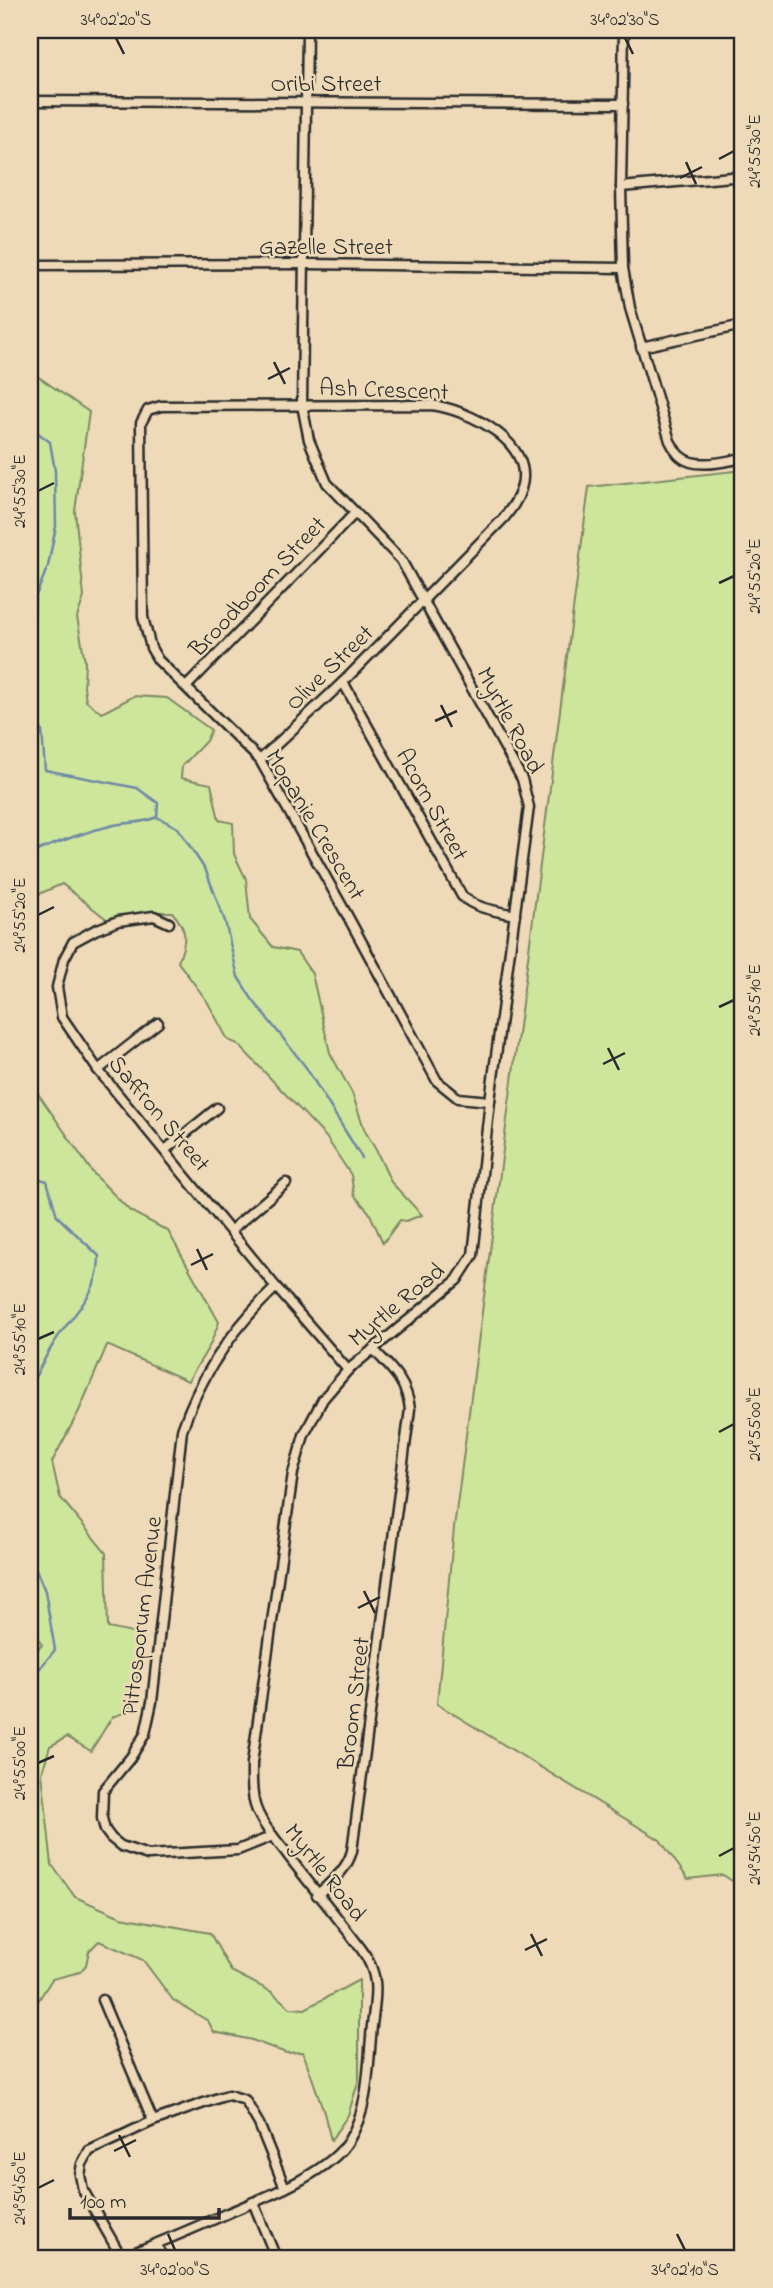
<svg xmlns="http://www.w3.org/2000/svg" width="773" height="2288" viewBox="0 0 773 2288" font-family="'Indie Flower',sans-serif">
<style>
.green{fill:#cee69c;stroke:#7c8864;stroke-width:2}
.lines{fill:none;stroke-linecap:round;stroke-linejoin:round}
.stream{stroke:#6e89a4;stroke-width:2.5}
.street-casing{stroke:#2b2b2b;stroke-width:13}
.street{stroke:#eedab8;stroke-width:8}
.ticks{fill:none;stroke:#2b2b2b;stroke-width:2.5}
.labels{text-anchor:middle;stroke-width:5;stroke-linejoin:round;paint-order:stroke}
.street-label{font-size:24px;fill:#2b2b2b;stroke:#eedab8}
.neatline{fill:none;stroke:#2b2b2b;stroke-width:2.5}
.ticks-label{font-size:18px;text-anchor:middle;fill:#2b2b2b}
</style>
<rect width="100%" height="100%" fill="#eedab8"/>
<filter id="ink" filterUnits="userSpaceOnUse"><feTurbulence type="fractalNoise" baseFrequency=".0143" numOctaves="2"/><feDisplacementMap in="SourceGraphic" scale="14" xChannelSelector="R" yChannelSelector="G"/><feConvolveMatrix kernelMatrix="1 2 1 2 8 2 1 2 1" color-interpolation-filters="sRGB"/></filter>
<g filter="url(#ink)">
<!-- green -->
<g class="green">
<path d="M 30,371 L 89,412 L 75,511 L 84,597 L 77,617 L 85,661 L 84,687 L 86,701 L 102,713 L 134,696 L 167,698 L 211,730 L 206,741 L 182,766 L 181,778 L 211,784 L 219,820 L 233,823 L 234,854 L 246,879 L 250,919 L 273,947 L 297,952 L 312,974 L 330,1053 L 352,1093 L 365,1131 L 376,1150 L 391,1182 L 422,1215 L 406,1221 L 400,1220 L 383,1243 L 369,1212 L 354,1195 L 351,1175 L 326,1137 L 238,1044 L 228,1040 L 207,1001 L 178,962 C 187,940 188,930 172,912 L 151,912 L 109,921 L 62,884 L 32,897 L 30,900 L 30,488 L 32,485 L 30,482 Z"/>
<path d="M 743,470 L 743,1888 L 723,1875 L 688,1879 L 660,1840 L 437,1704 L 454,1528 L 589,487 Z"/>
<path d="M 30,1082 L 93,1173 L 130,1211 L 168,1231 L 219,1322 L 210,1345 L 188,1381 L 107,1345 L 79,1411 L 52,1462 L 60,1497 L 106,1553 L 108,1628 L 142,1635 L 142,1658 L 129,1711 L 112,1717 L 91,1751 L 67,1737 L 50,1746 L 42,1773 L 52,1865 L 75,1897 L 121,1917 L 210,1933 L 231,1971 L 272,1992 L 290,2008 L 305,2009 L 359,1980 L 359,2079 L 348,2115 L 331,2140 L 323,2109 L 303,2052 L 286,2053 L 252,2040 L 214,2032 L 208,2021 L 173,2000 L 143,1960 L 99,1941 L 89,1951 L 86,1965 L 80,1972 L 52,1979 L 33,2009 L 30,2010 L 30,1657 L 42,1645 L 30,1626 Z"/>
</g>
<g class="lines">
<!-- stream -->
<g class="stream">
<path d="M 30,427 L 50,442 L 55,471 L 56,526 L 48,566 L 35,598 L 30,691"/>
<path d="M 30,705 L 42,731 L 45,770 L 137,788 L 158,803 L 157,817 C 142,824 129,822 114,825 C 84,832 57,842 30,854"/>
<path d="M 157,817 L 178,828 L 206,871 L 225,921 L 238,977 L 252,999 L 305,1066 L 362,1158"/>
<path d="M 30,1176 L 47,1181 L 57,1216 L 99,1256 C 99,1296 73,1312 54,1343 C 45,1357 38,1372 30,1386"/>
<path d="M 30,1555 L 45,1591 L 55,1650 L 30,1680"/>
</g>
<defs>
<g id="street">
<path d="M 624,30 L 621,187 L 623,268 L 630,308 L 670,441 C 673,446 676,453 680,456 C 695,470 726,461 743,458"/>
<path d="M 30,101 L 623,104"/>
<path d="M 621,187 L 743,176"/>
<path d="M 30,265 L 306,264 L 623,268"/>
<path d="M 641,347 L 743,325"/>
<path d="M 343,682 L 462,896 C 476,909 497,911 515,915"/>
<path d="M 187,686 L 355,513"/>
<path d="M 260,760 L 343,682 L 504,518 C 511,509 518,500 521,489 C 536,442 467,409 431,405 L 161,406 L 148,410 L 141,423 L 143,617 L 151,648 L 158,660 L 260,760 L 347,915 L 437,1081 L 458,1098 L 490,1101"/>
<path d="M 169,923 L 154,916 L 118,921 L 95,930 L 73,942 L 64,959 L 57,987 L 62,1017 L 98,1070 L 276,1287 L 348,1370"/>
<path d="M 98,1070 L 158,1023"/>
<path d="M 165,1150 L 217,1108"/>
<path d="M 231,1230 L 286,1183"/>
<path d="M 273,1836 L 238,1850 L 148,1855 L 121,1846 L 111,1838 L 105,1830 L 102,1818 L 103,1791 L 131,1757 L 145,1734 L 152,1702 L 182,1430 C 201,1373 233,1328 276,1287"/>
<path d="M 317,1895 C 331,1882 347,1870 352,1851 L 410,1409 C 407,1382 391,1368 373,1349"/>
<path d="M 102,2000 L 153,2121"/>
<path d="M 253,2202 L 276,2258"/>
<path d="M 157,2245 L 162,2258"/>
<path d="M 120,2258 C 157,2244 192,2229 228,2213 C 263,2198 330,2173 349,2140 C 368,2109 368,2072 371,2037 C 373,2003 384,1981 362,1950 C 337,1916 309,1884 284,1850 C 273,1836 260,1822 255,1805 C 251,1792 252,1777 252,1763 L 293,1473 L 304,1435 L 323,1399 L 348,1370 L 457,1280 L 473,1255 L 490,1101 L 529,807 L 522,779 L 401,560 L 327,483 L 309,440 L 302,405 L 307,30"/>
<path d="M 122,2258 L 83,2190 L 80,2175 L 82,2164 L 89,2151 L 153,2121 L 221,2097 L 229,2095 L 245,2100 L 259,2124 L 285,2188"/>
</g>
</defs>
<!-- street casing -->
<use href="#street" class="street-casing"/>
<!-- street -->
<use href="#street" class="street"/>
</g>
</g>
<!-- ticks -->
<path class="ticks" d="M 116,38 L 124,54M 625,38 L 633,54M 719,159 L 734,151M 686,162 L 696,184M 680,178 L 702,167M 274,362 L 285,384M 268,379 L 290,368M 38,491 L 54,483M 719,583 L 734,576M 441,705 L 452,727M 435,721 L 457,711M 38,915 L 54,907M 719,1007 L 734,1000M 608,1048 L 619,1070M 603,1064 L 625,1053M 197,1249 L 207,1270M 191,1265 L 213,1254M 38,1339 L 54,1332M 719,1432 L 734,1424M 364,1591 L 375,1613M 358,1608 L 380,1597M 38,1763 L 54,1756M 719,1856 L 734,1848M 531,1934 L 542,1956M 525,1950 L 547,1939M 119,2135 L 130,2157M 114,2151 L 136,2140M 38,2188 L 54,2180M 168,2234 L 175,2250M 677,2234 L 685,2250"/>
<g class="labels">
<!-- street labels -->
<g class="street-label">
<text x="326" y="91">Oribi Street</text>
<text x="326" y="254">Gazelle Street</text>
<text transform="translate(384 389) rotate(2)" y="8">Ash Crescent</text>
<text transform="translate(257 586) rotate(-46)" y="8">Broodboom Street</text>
<text transform="translate(329 667) rotate(-44)" y="8">Olive Street</text>
<text transform="translate(511 720) rotate(62)" y="8">Myrtle Road</text>
<text transform="translate(433 804) rotate(61)" y="8">Acorn Street</text>
<text transform="translate(316 824) rotate(59)" y="8">Mopanie Crescent</text>
<text transform="translate(160 1113) rotate(50)" y="8">Saffron Street</text>
<text transform="translate(396 1304) rotate(-40)" y="8">Myrtle Road</text>
<text transform="translate(141 1616) rotate(-83)" y="8">Pittosporum Avenue</text>
<text transform="translate(353 1703) rotate(-83)" y="8">Broom Street</text>
<text transform="translate(326 1872) rotate(52)" y="8">Myrtle Road</text>
</g>
</g>
<!-- margin -->
<rect width="773" height="2288" fill="none" stroke="#eedab8" stroke-width="77"/>
<!-- scale -->
<path d="M70 2208v10h149v-10" fill="none" stroke="#2b2b2b" stroke-width="3.5"/>
<text x="80" y="2208" font-size="21" fill="#2b2b2b" stroke="#eedab8" stroke-width="5" paint-order="stroke">100 m</text>
<rect x="38" y="38" width="696" height="2212" class="neatline"/>
<g class="ticks-label">
<text x="116" y="25">34°02'20"S</text>
<text x="625" y="25">34°02'30"S</text>
<text transform="translate(754 151) rotate(-90)" y="6">24°55'30"E</text>
<text transform="translate(19 491) rotate(-90)" y="6">24°55'30"E</text>
<text transform="translate(754 576) rotate(-90)" y="6">24°55'20"E</text>
<text transform="translate(19 915) rotate(-90)" y="6">24°55'20"E</text>
<text transform="translate(754 1000) rotate(-90)" y="6">24°55'10"E</text>
<text transform="translate(19 1339) rotate(-90)" y="6">24°55'10"E</text>
<text transform="translate(754 1424) rotate(-90)" y="6">24°55'00"E</text>
<text transform="translate(19 1763) rotate(-90)" y="6">24°55'00"E</text>
<text transform="translate(754 1848) rotate(-90)" y="6">24°54'50"E</text>
<text transform="translate(19 2188) rotate(-90)" y="6">24°54'50"E</text>
<text x="175" y="2275">34°02'00"S</text>
<text x="685" y="2275">34°02'10"S</text>
</g>
</svg>
